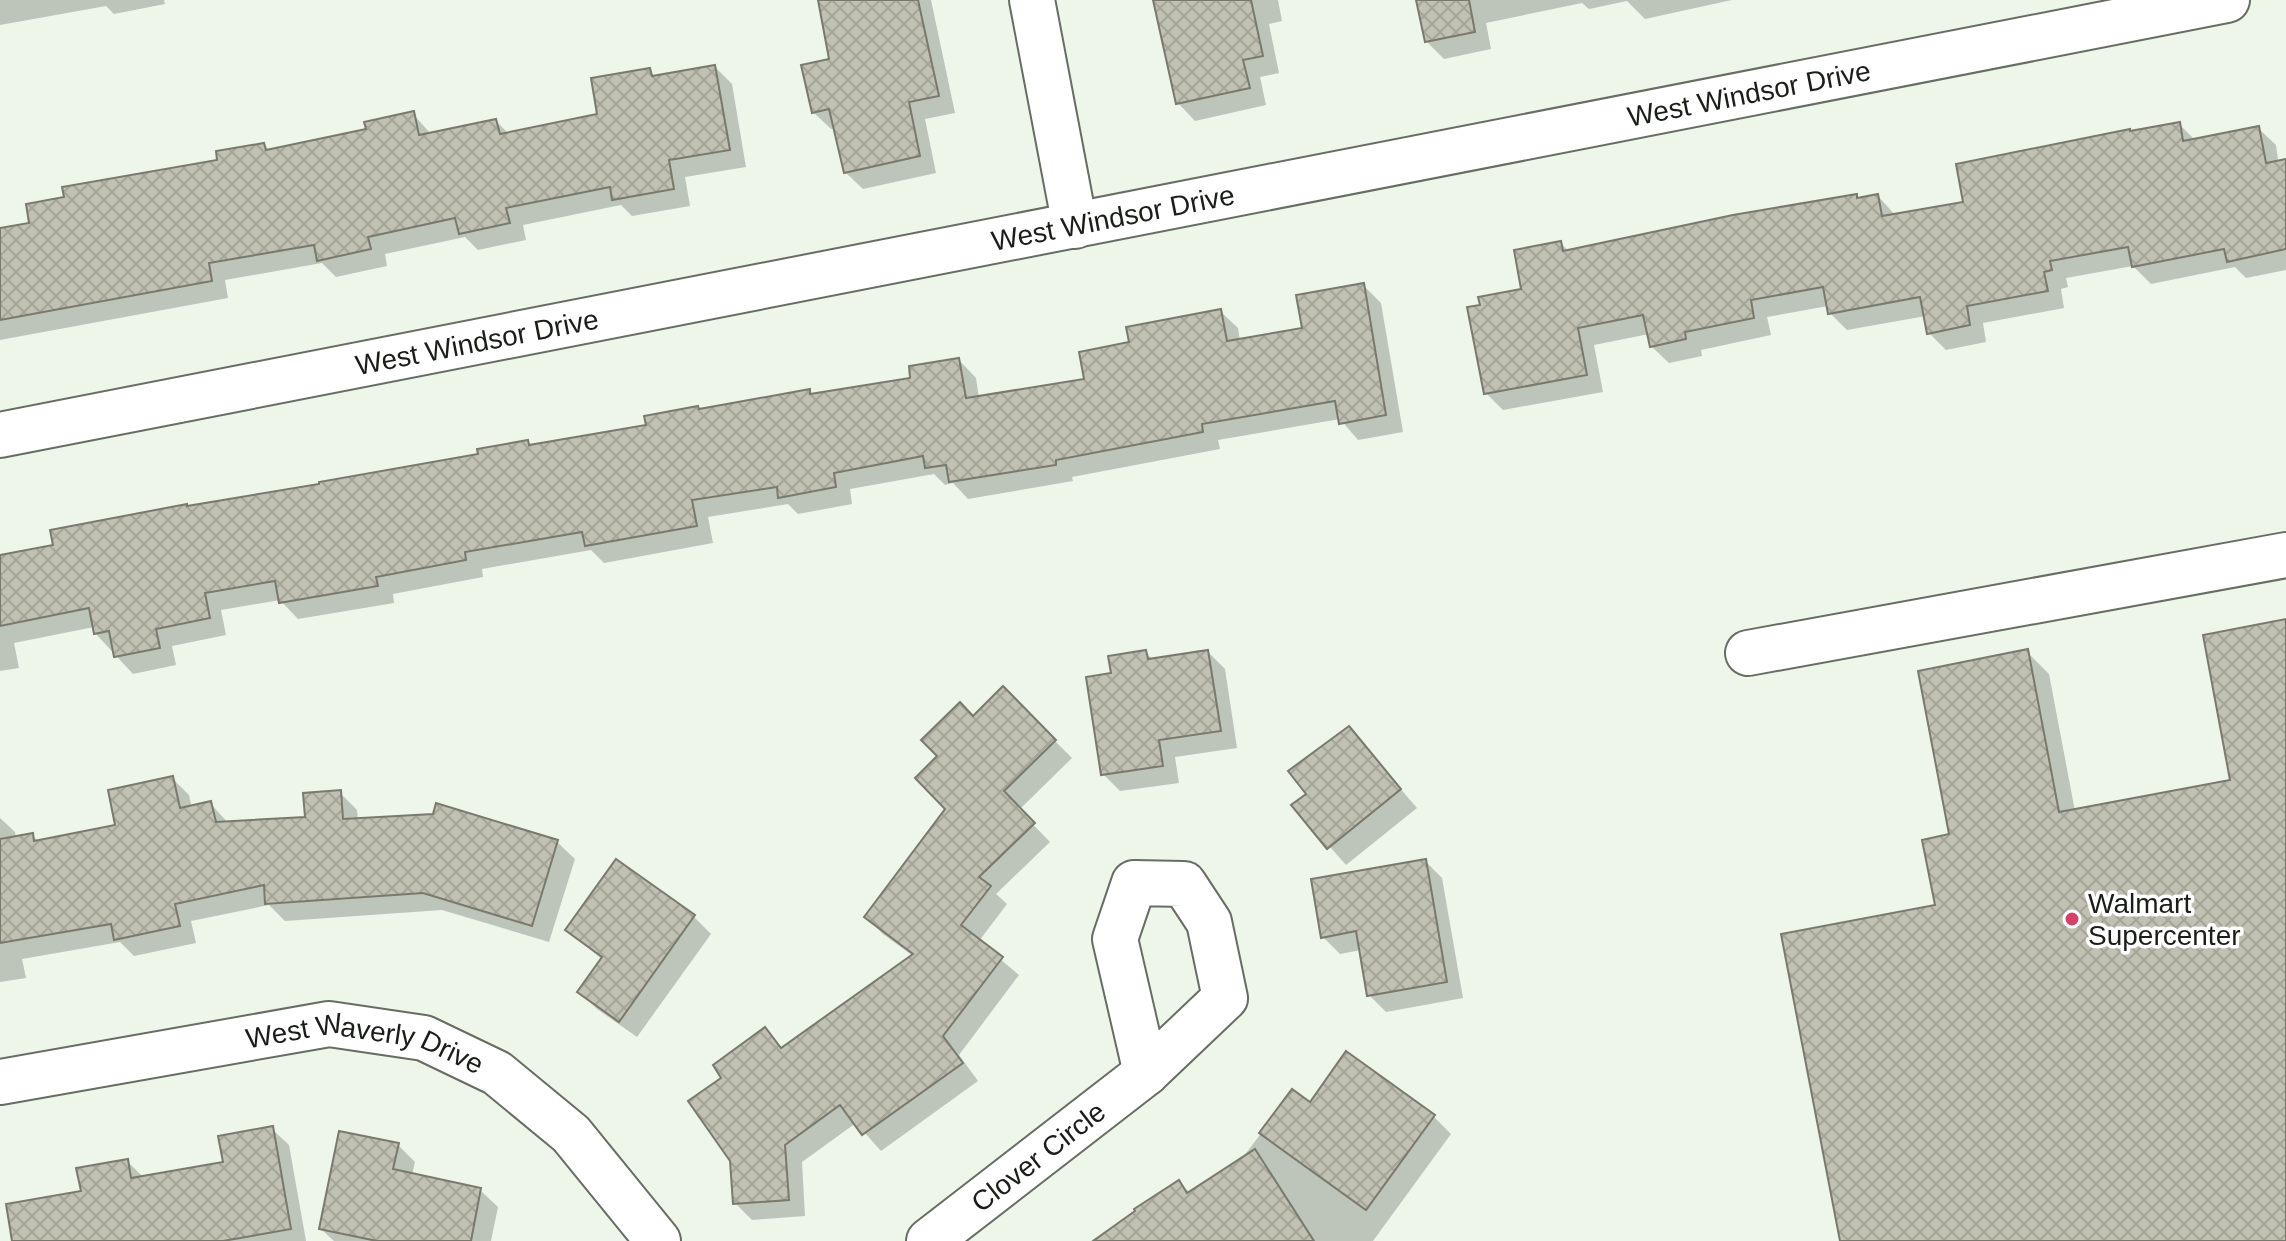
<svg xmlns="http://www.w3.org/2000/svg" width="2286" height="1241" viewBox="0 0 2286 1241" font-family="Helvetica,sans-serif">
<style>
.shadow{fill:#0003}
.building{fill:url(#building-cross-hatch);stroke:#797a6d;stroke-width:2}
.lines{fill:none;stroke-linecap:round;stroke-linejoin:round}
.minor-casing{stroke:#666d62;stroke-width:48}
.minor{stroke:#fff;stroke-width:44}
.poi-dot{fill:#d1436b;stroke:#fff;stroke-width:3}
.labels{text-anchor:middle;stroke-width:7;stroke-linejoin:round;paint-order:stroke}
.street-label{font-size:28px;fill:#1a1d19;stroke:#fff}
.poi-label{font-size:28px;fill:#1a1d19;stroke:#fff;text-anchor:start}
</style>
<defs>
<pattern id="building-cross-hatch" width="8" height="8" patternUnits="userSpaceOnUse" patternTransform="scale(2)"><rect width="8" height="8" fill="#c0c1b2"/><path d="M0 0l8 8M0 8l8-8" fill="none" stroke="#a4a598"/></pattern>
</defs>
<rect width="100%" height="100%" fill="#edf6e9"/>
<!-- shadow -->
<g class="shadow">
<path d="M 0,0 L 164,0 L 165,4 L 114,14 L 106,6 L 0,25 Z"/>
<path d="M 820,0 L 931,0 L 955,113 L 925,119 L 936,173 L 863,189 L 845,172 L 836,128 L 831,129 L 813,112 L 831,61 Z"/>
<path d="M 1155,0 L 1278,0 L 1282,21 L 1269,24 L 1279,73 L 1260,77 L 1266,105 L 1195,121 L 1178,103 Z"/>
<path d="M 1418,0 L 1732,0 L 1645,19 L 1627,1 L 1589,9 L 1582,3 L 1486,23 L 1491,49 L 1444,59 L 1426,41 Z"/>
<path d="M 715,67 L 732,84 L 746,167 L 685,177 L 690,206 L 632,216 L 621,205 L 523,225 L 526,240 L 478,250 L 465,237 L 385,254 L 387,266 L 336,277 L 322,263 L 225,280 L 228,298 L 0,340 L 0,230 L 32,224 L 264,145 L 270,151 L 369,130 L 413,114 L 431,134 L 496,121 L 509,134 L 600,115 L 649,71 L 656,77 Z"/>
<path d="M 2179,124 L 2196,141 L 2258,128 L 2276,145 L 2278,160 L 2286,158 L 2286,270 L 2246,278 L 2235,267 L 2151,284 L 2133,266 L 2066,278 L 2068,287 L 2061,289 L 2064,308 L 1983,323 L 1986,342 L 1946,350 L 1929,333 L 1926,316 L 1847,330 L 1830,313 L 1828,306 L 1767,317 L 1771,335 L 1701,350 L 1702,356 L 1669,363 L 1651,346 L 1649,334 L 1594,345 L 1603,392 L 1503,410 L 1486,393 L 1523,290 L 1561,243 L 1569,252 L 1856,196 L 1859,199 L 1878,196 L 1896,216 L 1966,204 Z"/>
<path d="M 1363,285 L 1381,303 L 1403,432 L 1358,440 L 1340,419 L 1218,440 L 1220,449 L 1072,477 L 1073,481 L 968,499 L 953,483 L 945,485 L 934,474 L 850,489 L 852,504 L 798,514 L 788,504 L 708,517 L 713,543 L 604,563 L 591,550 L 482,569 L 483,577 L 393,594 L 394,603 L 298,619 L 280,600 L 221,610 L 226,635 L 172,646 L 176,665 L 133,674 L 95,633 L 94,627 L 14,643 L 19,668 L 0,671 L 0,557 L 56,546 L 189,508 L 480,456 L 528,442 L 533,447 L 648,427 L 700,410 L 809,391 L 814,396 L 913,379 L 959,360 L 976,378 L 979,398 L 1086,380 L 1131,344 L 1220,311 L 1238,328 L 1240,341 L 1304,329 Z"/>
<path d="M 2286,621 L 2286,1241 L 1842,1241 L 1937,906 L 1951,836 L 2027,652 L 2049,674 L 2075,811 L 2232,781 Z"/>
<path d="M 1145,652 L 1153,660 L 1208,652 L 1225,669 L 1237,748 L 1175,757 L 1179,783 L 1120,791 L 1103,774 L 1113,675 Z"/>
<path d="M 1003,689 L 1072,758 L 1019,810 L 1050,842 L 996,894 L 1007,904 L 979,941 L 1019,975 L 959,1055 L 978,1081 L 881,1151 L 856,1123 L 802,1162 L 805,1216 L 752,1220 L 735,1203 L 724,1078 L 765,1030 L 783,1049 L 913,956 L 883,934 L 866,917 L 948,809 L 973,718 Z"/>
<path d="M 1349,729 L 1417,808 L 1346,865 L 1294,806 L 1309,794 Z"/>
<path d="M 172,778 L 189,795 L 192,808 L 211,804 L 229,824 L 307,819 L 340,793 L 357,810 L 358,820 L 557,842 L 575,859 L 549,942 L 442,910 L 285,921 L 269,905 L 191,921 L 196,943 L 134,956 L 120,942 L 22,959 L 26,978 L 0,982 L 0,818 L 15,832 L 16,838 L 32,835 L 39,842 L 118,827 Z"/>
<path d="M 1425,861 L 1442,878 L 1463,998 L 1386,1012 L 1369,995 L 1361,950 L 1340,954 L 1323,937 Z"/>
<path d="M 694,917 L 711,934 L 637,1037 L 597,1009 L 580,992 L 603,960 L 567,930 Z"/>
<path d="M 1292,1092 L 1310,1104 L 1434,1117 L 1451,1134 L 1373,1241 L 1096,1241 L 1179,1182 L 1190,1193 L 1241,1160 Z"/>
<path d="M 272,1129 L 289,1145 L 306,1241 L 14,1241 L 127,1161 L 144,1178 L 225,1164 Z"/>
<path d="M 398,1145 L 415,1162 L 412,1175 L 480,1190 L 498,1207 L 491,1241 L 334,1241 L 321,1229 Z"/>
</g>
<!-- building -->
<g class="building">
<path d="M 818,0 L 918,0 L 939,96 L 909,102 L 920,156 L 844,173 L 829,109 L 812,113 L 801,65 L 829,59 Z"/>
<path d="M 1153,0 L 1251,0 L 1263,56 L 1243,60 L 1250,88 L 1176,104 Z"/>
<path d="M 1416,0 L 1469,0 L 1475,32 L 1425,42 Z"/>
<path d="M 715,65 L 730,150 L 669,160 L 674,189 L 612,200 L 610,187 L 506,208 L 510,223 L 459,234 L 455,218 L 368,237 L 371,249 L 317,261 L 314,245 L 209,263 L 212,281 L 0,320 L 0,228 L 29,223 L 26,204 L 64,197 L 62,187 L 217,160 L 216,151 L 264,143 L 266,150 L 366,129 L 364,122 L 414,111 L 419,135 L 496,119 L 500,134 L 597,114 L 591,78 L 650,68 L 652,76 Z"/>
<path d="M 2180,122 L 2183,141 L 2259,126 L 2266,163 L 2286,159 L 2286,249 L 2227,262 L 2224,249 L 2132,267 L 2128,247 L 2050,261 L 2052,270 L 2044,272 L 2048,291 L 1967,306 L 1970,325 L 1927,334 L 1920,297 L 1828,314 L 1823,287 L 1751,300 L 1754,318 L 1685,332 L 1686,339 L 1650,347 L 1643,315 L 1578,328 L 1587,375 L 1484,394 L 1467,307 L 1480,305 L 1478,297 L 1521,289 L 1514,250 L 1561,241 L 1563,251 L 1733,215 L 1857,194 L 1857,198 L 1878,194 L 1882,216 L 1963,202 L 1956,164 L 2130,129 L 2130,131 Z"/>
<path d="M 1364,283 L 1386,415 L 1339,424 L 1335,401 L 1202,424 L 1203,432 L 1056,460 L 1056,465 L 949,482 L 946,465 L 925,468 L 923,456 L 834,473 L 836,487 L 778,498 L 777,487 L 692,500 L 697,526 L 585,546 L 582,532 L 465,552 L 466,560 L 376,577 L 378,586 L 279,603 L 275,581 L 205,593 L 210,618 L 156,629 L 160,648 L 114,657 L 109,631 L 94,634 L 89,608 L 0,626 L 0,555 L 53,545 L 50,530 L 187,504 L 187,506 L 319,484 L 319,482 L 478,454 L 477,449 L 528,440 L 529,445 L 646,425 L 644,416 L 698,406 L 699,409 L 810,389 L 810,394 L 910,378 L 909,366 L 959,358 L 966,398 L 1084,379 L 1079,352 L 1129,342 L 1126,327 L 1221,309 L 1227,341 L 1302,328 L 1296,295 Z"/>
<path d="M 2286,619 L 2286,1241 L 1840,1241 L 1781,934 L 1935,905 L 1922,840 L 1949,834 L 1918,671 L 2028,649 L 2059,812 L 2230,780 L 2203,635 Z"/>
<path d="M 1146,650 L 1148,659 L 1208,650 L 1221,731 L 1159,740 L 1163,766 L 1101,775 L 1086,677 L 1111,673 L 1108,656 Z"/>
<path d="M 1003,686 L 1056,740 L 1004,791 L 1035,823 L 979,877 L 991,886 L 961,925 L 1003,957 L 943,1036 L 963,1063 L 862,1135 L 840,1105 L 785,1145 L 789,1200 L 733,1204 L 730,1161 L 688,1101 L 721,1078 L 713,1065 L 765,1027 L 781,1048 L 913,954 L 864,917 L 945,809 L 915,778 L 937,756 L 921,740 L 960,702 L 973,716 Z"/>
<path d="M 1349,726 L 1401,789 L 1327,849 L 1291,805 L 1306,794 L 1288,771 Z"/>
<path d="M 173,776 L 180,808 L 211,801 L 216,822 L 305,817 L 303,793 L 341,790 L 343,819 L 433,814 L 436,803 L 558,840 L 532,926 L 423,893 L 265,904 L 264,885 L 175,904 L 180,926 L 114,940 L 111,924 L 0,943 L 0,839 L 33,833 L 34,841 L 115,825 L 108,790 Z"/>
<path d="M 616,859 L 695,915 L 619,1022 L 577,992 L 602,957 L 565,930 Z"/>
<path d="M 1426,859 L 1447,982 L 1367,996 L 1356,931 L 1321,938 L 1311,879 Z"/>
<path d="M 1346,1051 L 1435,1115 L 1366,1210 L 1259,1133 L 1292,1089 L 1310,1102 Z"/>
<path d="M 273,1126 L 291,1229 L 223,1241 L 12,1241 L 6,1204 L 81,1191 L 76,1168 L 128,1159 L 131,1178 L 223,1162 L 218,1136 Z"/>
<path d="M 339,1131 L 399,1143 L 393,1169 L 481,1188 L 471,1241 L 377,1241 L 319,1229 Z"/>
<path d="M 1255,1149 L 1314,1241 L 1093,1241 L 1135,1211 L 1134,1209 L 1179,1180 L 1187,1193 Z"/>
</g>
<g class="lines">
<defs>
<g id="minor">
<path d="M 1032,0 L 1075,226"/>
<path id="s1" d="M 0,435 L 2227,0"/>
<path d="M 1748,653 L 2286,555"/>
<path d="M 1134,883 L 1184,884 L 1209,922 L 1225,998 L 1146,1073 L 1115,939 Z"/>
<path id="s2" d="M 0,1082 L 329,1024 L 424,1038 L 497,1073 L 571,1134 L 658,1241"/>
<path id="s3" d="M 929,1241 L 1146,1073"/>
</g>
</defs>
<!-- minor casing -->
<use href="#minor" class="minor-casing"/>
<!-- minor -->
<use href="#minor" class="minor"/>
</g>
<!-- markers -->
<circle class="poi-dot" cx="2072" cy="919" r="8"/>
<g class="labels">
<!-- street labels -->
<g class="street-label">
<text dy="10" stroke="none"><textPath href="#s1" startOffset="1782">West Windsor Drive</textPath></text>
<text dy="10" stroke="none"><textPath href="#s1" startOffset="1134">West Windsor Drive</textPath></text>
<text dy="10" stroke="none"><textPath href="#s1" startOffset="486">West Windsor Drive</textPath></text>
<text dy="10" stroke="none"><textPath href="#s2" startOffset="372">West Waverly Drive</textPath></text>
<text dy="10" stroke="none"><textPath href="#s3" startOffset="138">Clover Circle</textPath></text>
</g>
<!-- poi labels -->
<g class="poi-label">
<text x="2088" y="913">Walmart<tspan x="2088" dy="32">Supercenter</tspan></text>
</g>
</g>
</svg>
